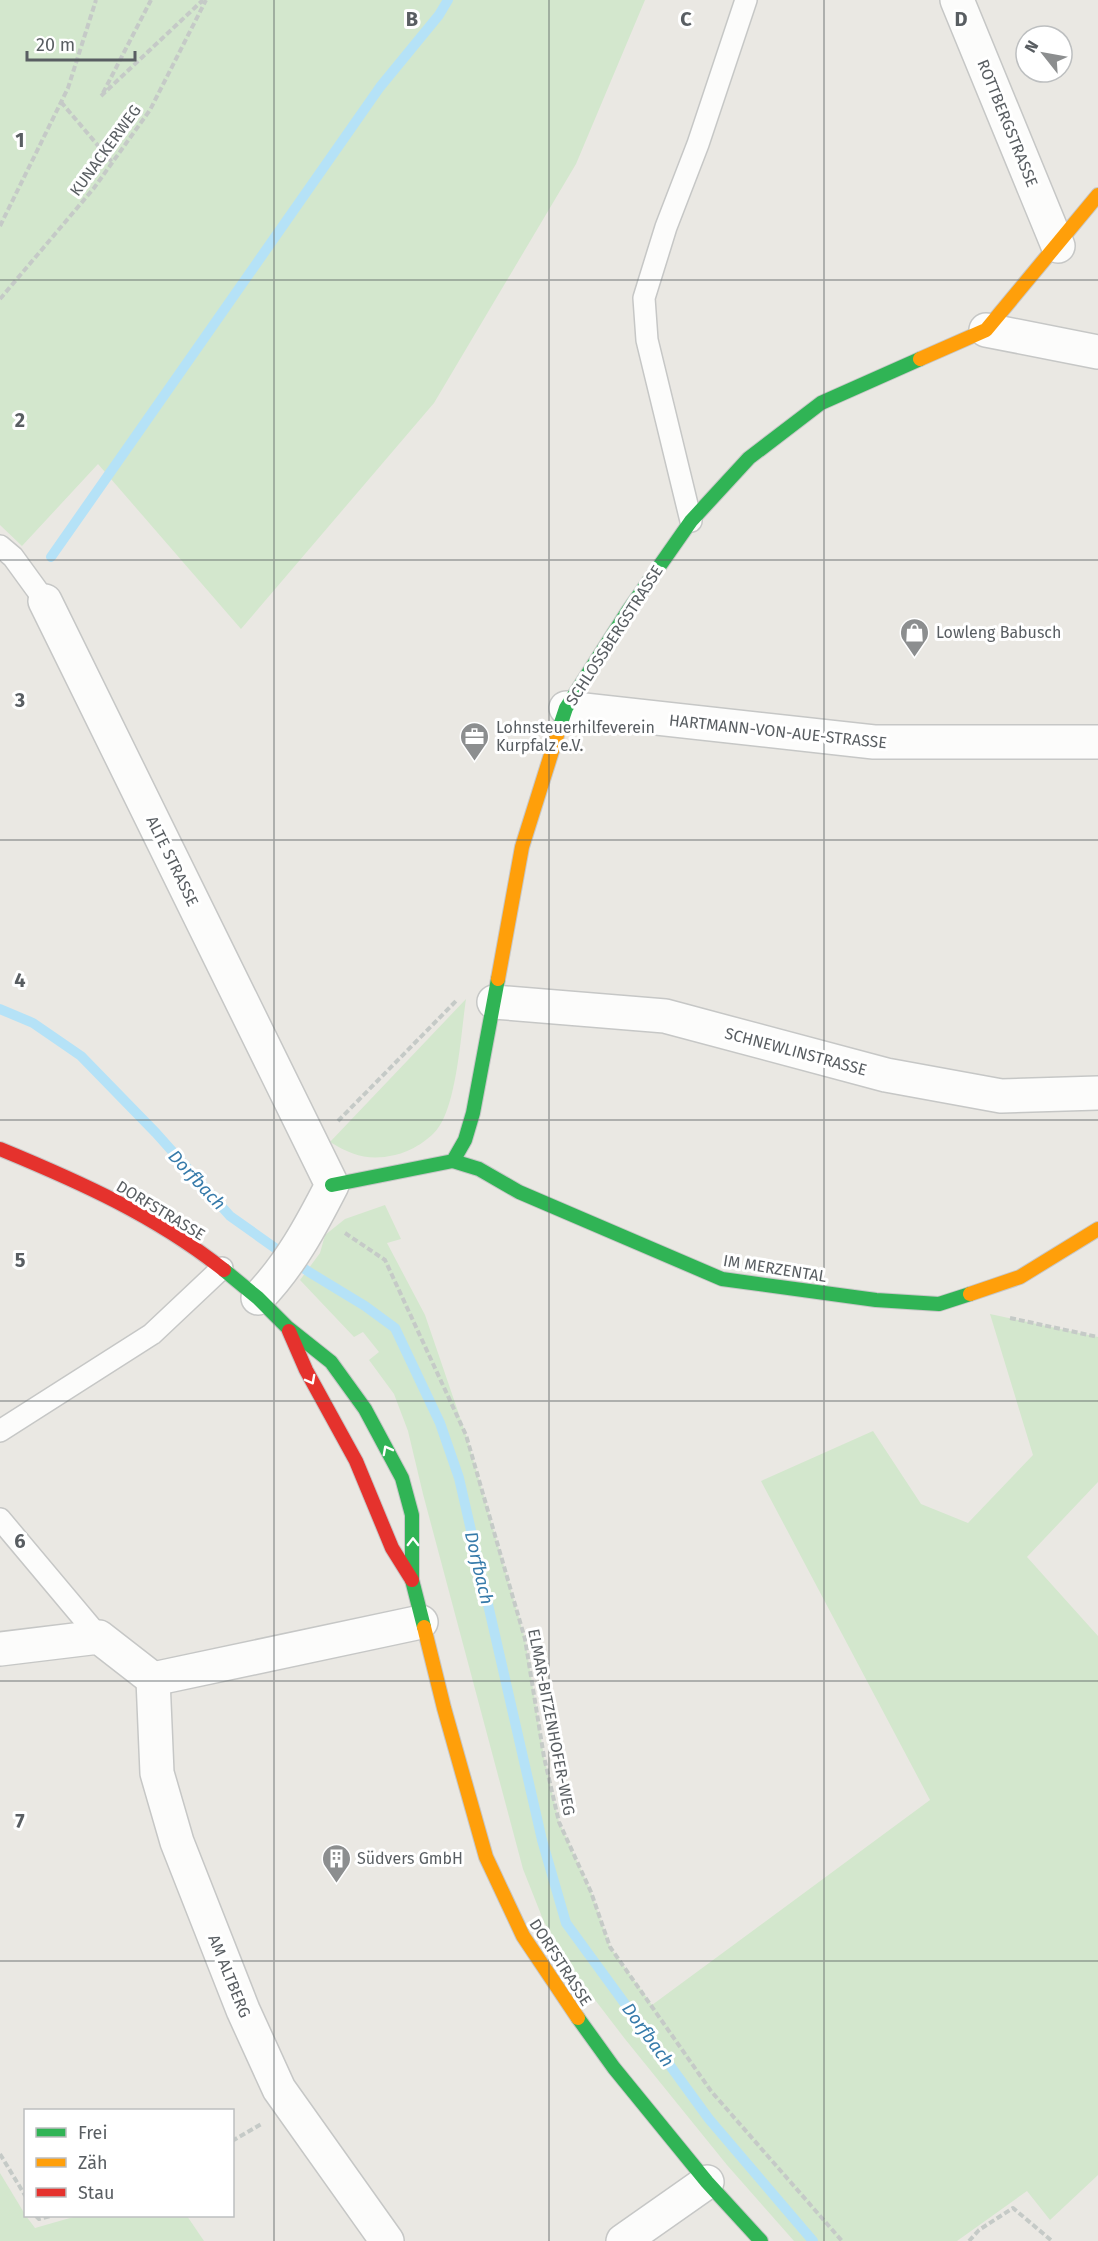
<svg xmlns="http://www.w3.org/2000/svg" width="1098" height="2241" viewBox="0 0 1098 2241" font-family="'Fira Sans',sans-serif">
<style>
.green{fill:#d3e7cd}
.lines{fill:none;stroke-linecap:round;stroke-linejoin:round}
.stream{stroke:#b5e2f7;stroke-width:10}
.lane-casing{stroke:#c6c7c6;stroke-width:24}
.street-casing{stroke:#c6c7c6;stroke-width:36}
.fast-casing{stroke:#c7c7c7;stroke-width:16}
.slow-casing{stroke:#c7c7c7;stroke-width:16}
.jam-casing{stroke:#c7c7c7;stroke-width:16}
.path{stroke:#c5cac7;stroke-width:4;stroke-dasharray:6 3;stroke-linecap:butt}
.lane{stroke:#fcfcfb;stroke-width:21}
.street{stroke:#fcfcfb;stroke-width:33}
.fast{stroke:#30b455;stroke-width:14}
.slow{stroke:#ff9f0a;stroke-width:14}
.jam{stroke:#e5322d;stroke-width:14}
.oneway{stroke:#fff}
.grid{fill:none;stroke:#595e62;stroke-width:1.5;stroke-opacity:0.55}
.labels{text-anchor:middle;stroke-width:6;stroke-linejoin:round;paint-order:stroke}
.street-label{font-size:16px;fill:#595e62;stroke:#fff}
.poi-label{font-size:16px;fill:#595e62;stroke:#fff;text-anchor:start}
.water-label{font-size:18px;font-style:italic;fill:#377baa;stroke:#fff}
.grid-label{font-size:20px;text-anchor:middle;font-weight:bold;fill:#595e62;stroke:#fff;stroke-width:6;stroke-linejoin:round;paint-order:stroke}
</style>
<rect width="100%" height="100%" fill="#eae8e3"/>
<!-- green -->
<g class="green">
<path d="M 0,0 L 645,0 L 576,164 L 434,403 L 241,629 L 98,464 L 22,546 L 0,525 Z"/>
<path d="M 466,999 C 461,1033 457,1098 440,1125 C 432,1139 410,1152 395,1155 C 369,1161 353,1156 330,1142 Z"/>
<path d="M 385,1205 L 401,1239 L 387,1243 L 425,1315 L 466,1435 L 525,1639 L 544,1757 L 559,1822 L 591,1892 L 610,1947 L 652,2005 L 930,1800 L 761,1481 L 873,1431 L 921,1504 L 968,1523 L 1033,1455 L 990,1314 L 1098,1337 L 1098,1482 L 1027,1557 L 1098,1636 L 1098,2175 L 1050,2220 L 1027,2191 L 957,2241 L 794,2241 L 727,2165 L 625,2039 L 579,1979 L 544,1922 L 523,1869 L 423,1494 L 408,1431 L 394,1394 L 369,1360 L 379,1352 L 363,1332 L 354,1337 L 300,1280 L 320,1253 L 325,1235 L 345,1219 Z"/>
<path d="M 0,2173 L 26,2216 L 35,2228 L 77,2216 L 187,2216 L 204,2241 L 0,2241 Z"/>
</g>
<g class="lines">
<!-- stream -->
<g class="stream">
<path d="M 51,557 L 380,87 L 439,15 L 448,0"/>
<path d="M 0,1009 L 33,1023 L 81,1056 L 156,1133 L 230,1216 L 309,1272 L 365,1306 L 395,1328 L 440,1423 L 459,1478 L 542,1840 L 566,1923 L 709,2119 L 813,2241"/>
</g>
<defs>
<g id="lane">
<path d="M 691,521 L 647,340 L 644,298 L 666,227 L 698,144 L 746,0"/>
<path d="M 0,546 L 13,557 L 45,601"/>
<path d="M 0,1431 L 152,1334 L 222,1268"/>
<path d="M 0,1519 L 99,1637"/>
</g>
<g id="street">
<path d="M 957,0 L 1058,246"/>
<path d="M 986,330 L 1098,352"/>
<path d="M 45,601 L 332,1185 C 311,1226 290,1265 258,1298"/>
<path d="M 566,708 L 874,742 L 1098,742"/>
<path d="M 494,1002 L 665,1016 L 886,1075 L 1001,1096 L 1098,1093"/>
<path d="M 0,1649 L 99,1637 L 153,1679 L 421,1622"/>
<path d="M 153,1679 L 157,1773 L 177,1842 L 243,2010 L 279,2089 L 387,2241"/>
<path d="M 623,2241 L 707,2182"/>
</g>
<g id="fast">
<path d="M 559,729 L 566,708 L 628,611 L 691,521 L 749,458 L 821,403 L 920,359"/>
<path d="M 453,1161 L 479,1169 L 519,1192 L 722,1279 L 876,1300 L 939,1304 L 970,1294"/>
<path d="M 332,1185 L 453,1161 L 465,1140 L 473,1113 L 498,979"/>
<path d="M 224,1270 L 258,1298 L 287,1327 L 331,1362 L 365,1409 L 402,1478 L 412,1515 L 412,1580 L 424,1627"/>
<path d="M 578,2018 L 614,2068 L 707,2182 L 761,2241"/>
</g>
<g id="slow">
<path d="M 920,359 L 986,330 L 1098,195"/>
<path d="M 498,979 L 522,847 L 559,729"/>
<path d="M 970,1294 L 1020,1277 L 1098,1229"/>
<path d="M 424,1627 L 444,1708 L 486,1857 L 523,1936 L 578,2018"/>
</g>
<g id="jam">
<path d="M 0,1149 C 80,1182 156,1216 224,1270"/>
<path d="M 289,1331 L 306,1370 L 356,1461 L 392,1548 L 412,1580"/>
</g>
</defs>
<!-- lane casing -->
<use href="#lane" class="lane-casing"/>
<!-- street casing -->
<use href="#street" class="street-casing"/>
<!-- fast casing -->
<use href="#fast" class="fast-casing"/>
<!-- slow casing -->
<use href="#slow" class="slow-casing"/>
<!-- jam casing -->
<use href="#jam" class="jam-casing"/>
<!-- path -->
<g class="path">
<path d="M 103,93 L 151,0"/>
<path d="M 101,96 L 203,0"/>
<path d="M 61,102 L 112,162"/>
<path d="M 0,226 L 68,88 L 96,0"/>
<path d="M 0,299 L 94,188 L 150,110 L 206,0"/>
<path d="M 338,1121 L 457,1000"/>
<path d="M 345,1233 L 385,1260 L 466,1435 L 525,1639 L 544,1757 L 559,1822 L 591,1892 L 610,1947 L 711,2091 L 842,2241"/>
<path d="M 1010,1318 L 1098,1337"/>
<path d="M 232,2141 L 263,2123"/>
<path d="M 0,2154 L 26,2197"/>
<path d="M 36,2216 L 39,2219 L 51,2216"/>
<path d="M 969,2241 L 979,2230 L 1013,2208 L 1052,2241"/>
</g>
<!-- lane -->
<use href="#lane" class="lane"/>
<!-- street -->
<use href="#street" class="street"/>
<!-- fast -->
<use href="#fast" class="fast"/>
<!-- slow -->
<use href="#slow" class="slow"/>
<!-- jam -->
<use href="#jam" class="jam"/>
</g>
<!-- one-way arrows -->
<defs><path id="oneway-chevron" d="M-2-3.5L2.5 0L-2 3.5" fill="none" stroke-width="1.6" stroke-linecap="round" stroke-linejoin="round" transform="scale(1.5)"/></defs>
<g class="oneway">
<use href="#oneway-chevron" transform="translate(311 1380) rotate(62)"/>
<use href="#oneway-chevron" transform="translate(387 1450) rotate(-118)"/>
<use href="#oneway-chevron" transform="translate(413 1542) rotate(-90)"/>
</g>
<!-- grid -->
<path class="grid" d="M 274,0 L 274,2241M 549,0 L 549,2241M 824,0 L 824,2241M 0,280 L 1098,280M 0,560 L 1098,560M 0,840 L 1098,840M 0,1120 L 1098,1120M 0,1401 L 1098,1401M 0,1681 L 1098,1681M 0,1961 L 1098,1961"/>
<!-- icons -->
<defs>
<symbol id="shop-pin" viewBox="-11 -11 22 30"><path d="M0 17L-7.5 6A9.5 9.5 0 1 1 7.5 6Z" fill="#8c8e8f" stroke="#fff"/><path d="M-5-2.5h2.3a2.7 3.5 0 0 1 5.4 0H5L5.5 6h-11ZM-1.5-2.5h3a1.5 2.3 0 0 0-3 0Z" fill="#fff"/></symbol>
<symbol id="office-pin" viewBox="-11 -11 22 30"><path d="M0 17L-7.5 6A9.5 9.5 0 1 1 7.5 6Z" fill="#8c8e8f" stroke="#fff"/><path d="M-6-3h4V-5.5h4V-3h4V5H-6ZM-1-4.5V-3h2v-1.5ZM-6 0V1H6V0Z" fill="#fff"/></symbol>
<symbol id="building-pin" viewBox="-11 -11 22 30"><path d="M0 17L-7.5 6A9.5 9.5 0 1 1 7.5 6Z" fill="#8c8e8f" stroke="#fff"/><path d="M-4-6H4V6H1V3H-1V6H-4ZM-2.5-4.3h1.7v1.8h-1.7ZM.8-4.3h1.7v1.8H.8ZM-2.5-1h1.7V.8h-1.7ZM.8-1h1.7V.8H.8Z" fill="#fff"/></symbol>
</defs>
<g fill-rule="evenodd">
<use href="#shop-pin" x="898" y="616" width="33" height="45"/>
<use href="#office-pin" x="458" y="720" width="33" height="45"/>
<use href="#building-pin" x="320" y="1842" width="33" height="45"/>
</g>
<g class="labels">
<!-- street labels -->
<g class="street-label">
<text transform="translate(1008 123) rotate(68)" y="6">ROTTBERGSTRASSE</text>
<text transform="translate(105 150) rotate(-54)" y="6">KUNACKERWEG</text>
<text transform="translate(614 635) rotate(-57)" y="6">SCHLOSSBERGSTRASSE</text>
<text transform="translate(778 731) rotate(6)" y="6">HARTMANN-VON-AUE-STRASSE</text>
<text transform="translate(173 861) rotate(64)" y="6">ALTE STRASSE</text>
<text transform="translate(796 1051) rotate(15)" y="6">SCHNEWLINSTRASSE</text>
<text transform="translate(161 1210) rotate(31)" y="6">DORFSTRASSE</text>
<text transform="translate(775 1268) rotate(9)" y="6">IM MERZENTAL</text>
<text transform="translate(552 1722) rotate(79)" y="6">ELMAR-BITZENHOFER-WEG</text>
<text transform="translate(561 1962) rotate(57)" y="6">DORFSTRASSE</text>
<text transform="translate(230 1976) rotate(68)" y="6">AM ALTBERG</text>
</g>
<!-- poi labels -->
<g class="poi-label">
<text x="936" y="638">Lowleng Babusch</text>
<text x="496" y="733">Lohnsteuerhilfeverein<tspan x="496" dy="18">Kurpfalz e.V.</tspan></text>
<text x="357" y="1864">Südvers GmbH</text>
</g>
<!-- water labels -->
<g class="water-label">
<text transform="translate(197 1180) rotate(47)" y="6">Dorfbach</text>
<text transform="translate(479 1568) rotate(77)" y="6">Dorfbach</text>
<text transform="translate(648 2035) rotate(54)" y="6">Dorfbach</text>
</g>
</g>
<g class="grid-label">
<text x="412" y="26">B</text>
<text x="686" y="26">C</text>
<text x="961" y="26">D</text>
<text x="20" y="147">1</text>
<text x="20" y="427">2</text>
<text x="20" y="707">3</text>
<text x="20" y="987">4</text>
<text x="20" y="1267">5</text>
<text x="20" y="1548">6</text>
<text x="20" y="1828">7</text>
</g>
<!-- legend -->
<rect x="24" y="2109" width="210" height="108" fill="#ffffff" stroke="#bdbfc0" stroke-width="1.5"/>
<rect x="36" y="2128" width="30" height="9" fill="#30b455" stroke="#bdbfc0" stroke-width="1.5"/>
<text x="78" y="2139" font-size="18" fill="#595e62">Frei</text>
<rect x="36" y="2158" width="30" height="9" fill="#ff9f0a" stroke="#bdbfc0" stroke-width="1.5"/>
<text x="78" y="2169" font-size="18" fill="#595e62">Zäh</text>
<rect x="36" y="2188" width="30" height="9" fill="#e5322d" stroke="#bdbfc0" stroke-width="1.5"/>
<text x="78" y="2199" font-size="18" fill="#595e62">Stau</text>
<!-- north arrow -->
<g transform="translate(1044 54) rotate(301)"><circle r="28" fill="#ffffff" stroke="#bdbfc0" stroke-width="1.5"/>
<path d="M0-4.5L10 22L0 15L-10 22Z" fill="#8c8e8f"/>
<text y="-9" font-size="16" font-weight="bold" text-anchor="middle" fill="#595e62">N</text>
</g>
<!-- scale -->
<path d="M27 51v9h108v-9" fill="none" stroke="#595e62" stroke-width="3"/>
<text x="36" y="51" font-size="18" fill="#595e62" stroke="#ffffff" stroke-width="4.5" paint-order="stroke">20 m</text>
</svg>
